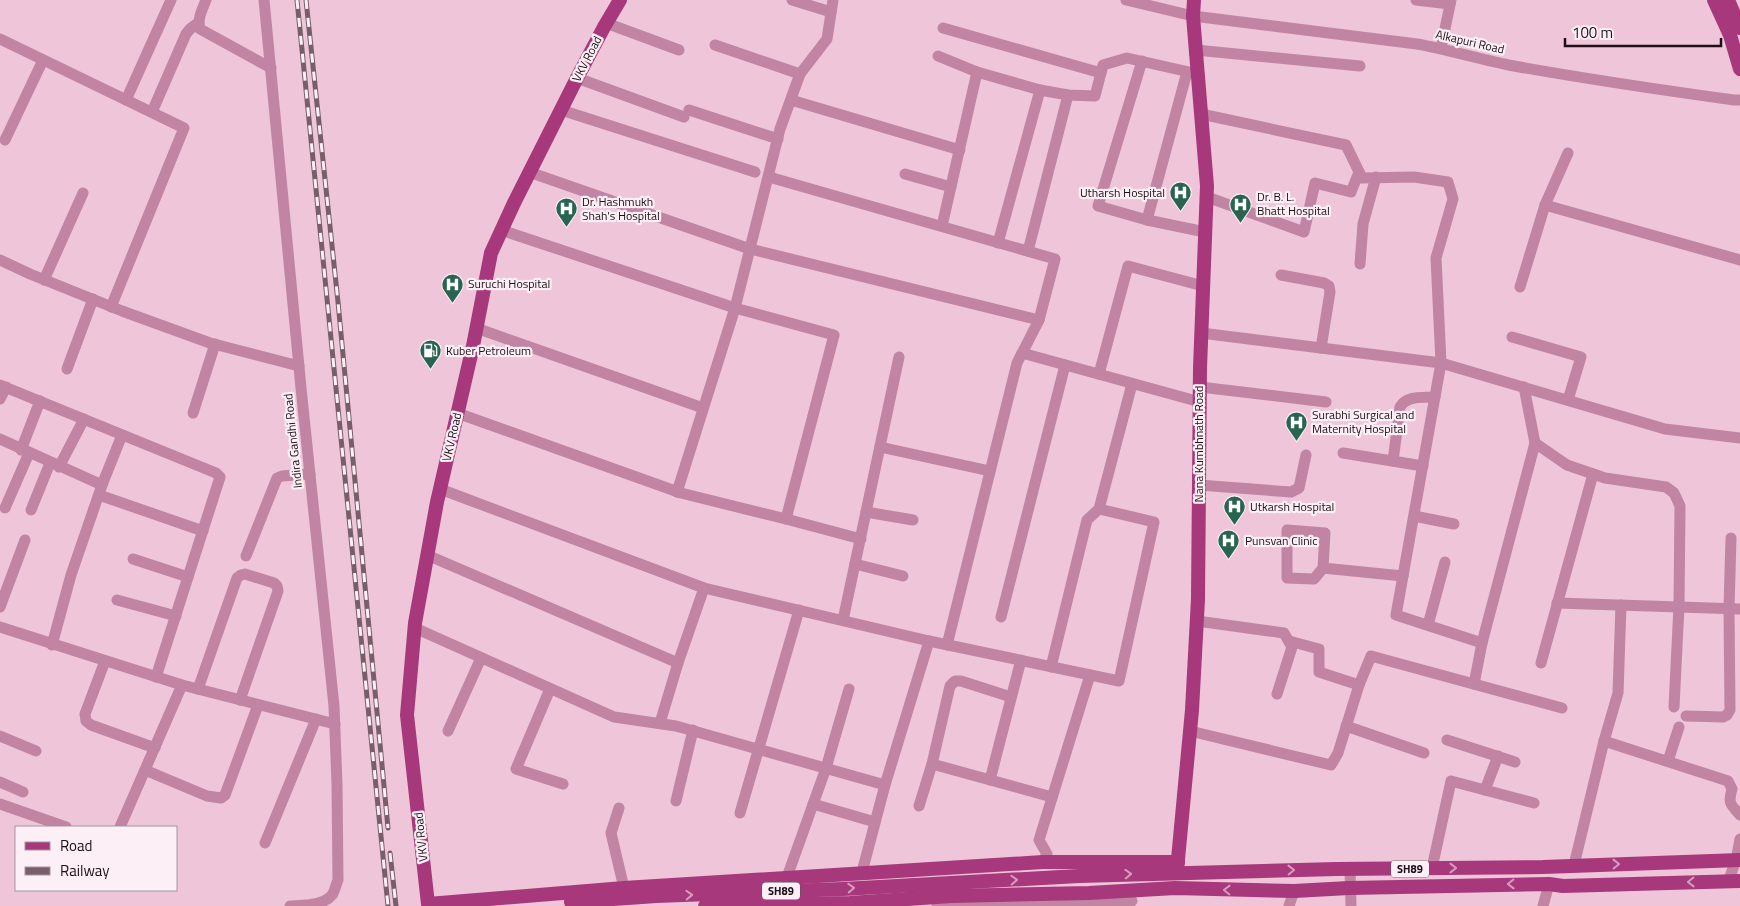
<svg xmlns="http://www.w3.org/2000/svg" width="1740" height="906" viewBox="0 0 1740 906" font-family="'Titillium Web',sans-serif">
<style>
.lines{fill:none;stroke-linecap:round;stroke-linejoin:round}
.minor{stroke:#c184a3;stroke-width:11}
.major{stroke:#a7387b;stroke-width:14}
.rail-casing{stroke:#785e6b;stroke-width:5}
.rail{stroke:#fceff5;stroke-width:3;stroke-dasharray:9;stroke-linecap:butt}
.oneway{stroke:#d69dbe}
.labels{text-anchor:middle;stroke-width:4.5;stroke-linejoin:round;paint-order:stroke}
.shield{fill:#fceff5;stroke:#61535a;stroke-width:1}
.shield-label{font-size:11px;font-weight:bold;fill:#1e1017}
.street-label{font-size:12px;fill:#1e1017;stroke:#fceff5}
.poi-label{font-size:12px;fill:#1e1017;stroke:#fceff5;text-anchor:start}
</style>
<rect width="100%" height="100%" fill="#eec5d9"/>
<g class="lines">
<!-- minor -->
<g class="minor">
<path d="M 206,0 C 202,10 197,19 200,29 L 271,68"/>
<path d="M 264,0 L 301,388 L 334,706 L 337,784 L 338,880 C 336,884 335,891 332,895 C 323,906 303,905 290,906"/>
<path d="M 792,0 L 831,12"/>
<path d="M 1126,0 L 1193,16 L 1417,44 C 1450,50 1482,60 1514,66 C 1587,79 1661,90 1734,100 L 1740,100"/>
<path d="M 1416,0 L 1450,4"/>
<path d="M 606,23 L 679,50"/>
<path d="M 943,28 L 1101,73"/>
<path d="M 0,39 L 184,128 L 111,307"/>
<path d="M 715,45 L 800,74"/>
<path d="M 1441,48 L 1451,0"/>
<path d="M 1196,50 L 1360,66"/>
<path d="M 938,56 L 977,72 L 1040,90 L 1068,95 L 1095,96 L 1103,65 L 1127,58 L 1198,74"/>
<path d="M 1142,61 L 1098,206 L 1147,220 L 1205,232"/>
<path d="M 577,78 L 684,117"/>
<path d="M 126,100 L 171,0"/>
<path d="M 791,100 L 960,150"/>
<path d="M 561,110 L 755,172"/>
<path d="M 689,110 L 778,139"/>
<path d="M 152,112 L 186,34 L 190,29 L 198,23"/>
<path d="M 1201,114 L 1346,145 L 1362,178 L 1414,177 L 1448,182 L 1453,199 L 1436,258 L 1441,363 L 1396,615 L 1482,643 L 1535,443 L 1524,387"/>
<path d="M 5,140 L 43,60"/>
<path d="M 529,172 L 750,249 L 1039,320"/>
<path d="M 905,174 L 951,187"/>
<path d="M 769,177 L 1055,259 L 1039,320 L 1017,363 L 947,645"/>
<path d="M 1207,197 L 1304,232 L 1315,183 L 1351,192 L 1359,172"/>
<path d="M 1545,205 L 1740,260"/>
<path d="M 1147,220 L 1187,72"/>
<path d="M 942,226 L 977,72"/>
<path d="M 998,243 L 1040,90"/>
<path d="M 1028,251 L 1068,95"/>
<path d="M 0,260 L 30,274 L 122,311 L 210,343 L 299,366"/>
<path d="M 1360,264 L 1363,224 L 1376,177"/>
<path d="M 1281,275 L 1324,283 L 1329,286 L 1330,292 L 1321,348"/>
<path d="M 44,280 L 83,193"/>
<path d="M 1520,287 L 1545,205 L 1568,153"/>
<path d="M 476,328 L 703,408"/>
<path d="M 1201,333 L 1441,363 L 1665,429 L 1740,438"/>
<path d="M 1512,337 L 1581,357 L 1568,400"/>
<path d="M 1022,353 L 1200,402"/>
<path d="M 67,369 L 93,299"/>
<path d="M 1099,374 L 1128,266 L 1203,286"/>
<path d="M 0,385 L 216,473 L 220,477 L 156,677"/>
<path d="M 1200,387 L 1326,402"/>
<path d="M 0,399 L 6,387"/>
<path d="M 193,413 L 215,344"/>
<path d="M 457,413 L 681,493 L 786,519 L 834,335 L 735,308 L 501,230"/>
<path d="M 0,439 L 102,485 L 71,575 L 52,645"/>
<path d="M 1535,443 L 1567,465 L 1605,478 L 1666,487 L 1674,493 L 1680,506 L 1679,606 L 1674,707"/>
<path d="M 880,447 L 990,471"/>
<path d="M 21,450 L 40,401"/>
<path d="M 1343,453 L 1423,466"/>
<path d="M 1393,461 L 1400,407 C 1407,395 1422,398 1435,397"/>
<path d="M 59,467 L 84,419"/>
<path d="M 102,485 L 122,435"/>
<path d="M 1199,485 L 1291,492 L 1299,488 L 1306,455"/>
<path d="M 440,489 L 704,588 L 929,641 L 1119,681 L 1154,522 L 1099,509"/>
<path d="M 677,492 L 735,308 L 780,129 L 800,74 L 827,39 L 833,0"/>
<path d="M 99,495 L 203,531"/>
<path d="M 5,508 L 29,453"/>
<path d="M 31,510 L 50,463"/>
<path d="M 866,512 L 913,520"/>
<path d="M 1414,516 L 1454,524"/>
<path d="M 786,519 L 861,539"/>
<path d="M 427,555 L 678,663"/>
<path d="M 246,556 L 277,478 L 282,476 L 310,474"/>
<path d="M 133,559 L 188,577"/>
<path d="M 855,564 L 903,576"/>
<path d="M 1323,568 L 1325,533 L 1287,530 L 1287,578 L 1314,579 L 1323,568 L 1403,576"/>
<path d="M 117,600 L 176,616"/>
<path d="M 1557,603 L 1740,609"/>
<path d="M 0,607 L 25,540"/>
<path d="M 1001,617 L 1065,365"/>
<path d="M 843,620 L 899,357"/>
<path d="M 1197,621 L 1284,633 L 1292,647 L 1277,694"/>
<path d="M 1428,625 L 1445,562"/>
<path d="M 0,627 L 182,685 L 335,724"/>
<path d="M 415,628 L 614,717 L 676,726 L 885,785"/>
<path d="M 1289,641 L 1319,649 L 1319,672 L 1359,685"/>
<path d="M 105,661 L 85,714 L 86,721 L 91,725 L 155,748"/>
<path d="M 1541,663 L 1593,474"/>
<path d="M 1051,667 L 1087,520 L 1099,509 L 1132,384"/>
<path d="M 1474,684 L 1482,643"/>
<path d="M 198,689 L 237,578 L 241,575 L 245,574 L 274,583 L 277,586 L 278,591 L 240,700"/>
<path d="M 550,689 L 516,769 L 563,784"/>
<path d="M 1686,716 L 1723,717 L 1727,715 L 1730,710 L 1729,608 L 1731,538"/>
<path d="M 660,723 L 678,663 L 704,588"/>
<path d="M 1346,726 L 1424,753"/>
<path d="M 448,731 L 481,658"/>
<path d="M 1190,731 L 1331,765 L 1338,753 L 1359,685 L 1371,656 L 1562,708"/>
<path d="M 0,736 L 36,751"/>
<path d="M 1447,740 L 1515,762"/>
<path d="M 1604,741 L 1728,781 L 1732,789 C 1728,803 1730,804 1740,815"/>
<path d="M 1668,761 L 1679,727"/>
<path d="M 932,764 L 1052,797"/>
<path d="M 145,770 L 207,796 L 221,798 L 225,795 L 258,705"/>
<path d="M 990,780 L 1021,660"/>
<path d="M 0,782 L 23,792"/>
<path d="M 1485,790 L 1498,756"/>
<path d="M 676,801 L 693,730"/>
<path d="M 0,804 L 66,827"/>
<path d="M 813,804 L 875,822"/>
<path d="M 919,806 L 932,764 L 950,686 L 955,681 L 961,681 L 1011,697"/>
<path d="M 619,808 L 611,833 L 624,888"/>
<path d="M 740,813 L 799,610"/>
<path d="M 120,827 L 182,685"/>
<path d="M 265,843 L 316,719"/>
<path d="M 1043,862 L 1047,854 L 1039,840 L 1090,675"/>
<path d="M 1574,865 L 1604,741 L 1618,693 L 1621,605"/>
<path d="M 1432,868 L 1451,781 L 1534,803"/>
<path d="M 1350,869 L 1351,906"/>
<path d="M 862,872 L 885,785 L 929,641"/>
<path d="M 787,877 L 826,768 L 849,689"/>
<path d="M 1728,882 L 1736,860 L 1740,839"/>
<path d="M 937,906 L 1132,901"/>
<path d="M 1289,906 L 1294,891"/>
<path d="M 1543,906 L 1549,884"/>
</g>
<!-- major -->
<g class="major">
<path d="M 620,0 L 604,27 L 577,78 L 514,203 L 491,253 L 473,346 L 437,502 L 415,623 L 407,715 L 428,904 L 624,888 L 1043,862 L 1178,862"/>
<path d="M 1714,0 L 1730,35 L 1740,69"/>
<path d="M 1728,0 L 1740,28"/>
<path d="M 1177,870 L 1192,710 L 1198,599 L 1200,368 L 1207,186 L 1193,16 L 1194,0"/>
<path d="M 571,902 L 656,896 L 843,889 L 1079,876 L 1337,869 L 1543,867 L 1740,860"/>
<path d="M 705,906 L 850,903 L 951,896 L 1089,893 L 1175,888 L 1294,891 L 1349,888 L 1549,884 L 1563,886 L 1740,881"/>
</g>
<defs>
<g id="rail">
<path d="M 297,0 L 388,906"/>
<path d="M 306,0 L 338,302 L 388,828"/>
<path d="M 390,853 L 396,906"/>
</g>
</defs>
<!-- rail casing -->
<use href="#rail" class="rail-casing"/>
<!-- rail -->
<use href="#rail" class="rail"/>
</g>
<!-- one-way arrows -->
<defs><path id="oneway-chevron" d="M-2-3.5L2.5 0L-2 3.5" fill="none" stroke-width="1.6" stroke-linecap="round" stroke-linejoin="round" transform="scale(1.25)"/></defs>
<g class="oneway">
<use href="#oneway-chevron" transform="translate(1616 864) rotate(-1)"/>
<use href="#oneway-chevron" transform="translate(1453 868)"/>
<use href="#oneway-chevron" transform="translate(1291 870) rotate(-1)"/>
<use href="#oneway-chevron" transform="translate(1128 874) rotate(-2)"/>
<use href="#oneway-chevron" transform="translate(1014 880) rotate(-3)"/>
<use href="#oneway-chevron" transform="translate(1691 882) rotate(179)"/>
<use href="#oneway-chevron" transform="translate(1511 884) rotate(179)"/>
<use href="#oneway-chevron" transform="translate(851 888) rotate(-3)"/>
<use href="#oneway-chevron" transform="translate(1227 890) rotate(-179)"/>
<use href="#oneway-chevron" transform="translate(689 895) rotate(-2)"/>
</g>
<!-- icons -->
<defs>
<symbol id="hospital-pin" viewBox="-11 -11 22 30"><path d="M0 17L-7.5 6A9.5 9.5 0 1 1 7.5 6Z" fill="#28644f" stroke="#fceff5"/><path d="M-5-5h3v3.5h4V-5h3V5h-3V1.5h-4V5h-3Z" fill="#fff"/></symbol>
<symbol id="fuel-pin" viewBox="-11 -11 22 30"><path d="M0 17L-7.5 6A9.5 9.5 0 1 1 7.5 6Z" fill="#28644f" stroke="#fceff5"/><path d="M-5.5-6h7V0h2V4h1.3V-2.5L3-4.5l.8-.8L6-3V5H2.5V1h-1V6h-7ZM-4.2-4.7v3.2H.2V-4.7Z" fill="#fff"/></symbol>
</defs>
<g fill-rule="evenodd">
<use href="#hospital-pin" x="1168" y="180" width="25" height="34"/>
<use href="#hospital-pin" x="1228" y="192" width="25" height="34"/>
<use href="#hospital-pin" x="554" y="196" width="25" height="34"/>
<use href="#hospital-pin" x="440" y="272" width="25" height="34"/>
<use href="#fuel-pin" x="418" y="338" width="25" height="34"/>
<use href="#hospital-pin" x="1284" y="410" width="25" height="34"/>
<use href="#hospital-pin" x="1222" y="494" width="25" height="34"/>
<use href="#hospital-pin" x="1216" y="528" width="25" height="34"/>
</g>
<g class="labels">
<!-- shield labels -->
<g class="shield">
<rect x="1391" y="860.5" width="38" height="17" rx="4"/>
<rect x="762" y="882.5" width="38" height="17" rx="4"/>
</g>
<g class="shield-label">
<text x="1410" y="873">SH89</text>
<text x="781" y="895">SH89</text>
</g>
<!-- street labels -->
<g class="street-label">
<text transform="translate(1470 42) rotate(13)" y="4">Alkapuri Road</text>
<text transform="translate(587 59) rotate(-63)" y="4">VKV Road</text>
<text transform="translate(452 437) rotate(-77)" y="4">VKV Road</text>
<text transform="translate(293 441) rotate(-96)" y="4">Indira Gandhi Road</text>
<text transform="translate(1199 444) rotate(-90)" y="4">Nana Kumbhnath Road</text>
<text transform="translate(421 837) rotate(-96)" y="4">VKV Road</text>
</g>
<!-- poi labels -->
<g class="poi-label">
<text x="1165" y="197" text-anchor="end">Utharsh Hospital</text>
<text x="1257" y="201">Dr. B. L.<tspan x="1257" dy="14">Bhatt Hospital</tspan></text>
<text x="582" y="206">Dr. Hashmukh<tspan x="582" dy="14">Shah's Hospital</tspan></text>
<text x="468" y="288">Suruchi Hospital</text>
<text x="446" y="355">Kuber Petroleum</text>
<text x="1312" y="419">Surabhi Surgical and<tspan x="1312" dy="14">Maternity Hospital</tspan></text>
<text x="1250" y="511">Utkarsh Hospital</text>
<text x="1245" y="545">Punsvan Clinic</text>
</g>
</g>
<!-- legend -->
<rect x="15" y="826" width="162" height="65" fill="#fceff5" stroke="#a3969c"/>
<rect x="25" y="842" width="25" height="8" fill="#a7387b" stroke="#a3969c"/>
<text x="60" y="851" font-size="15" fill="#1e1017">Road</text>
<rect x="25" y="867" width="25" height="8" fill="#785e6b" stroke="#a3969c"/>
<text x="60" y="876" font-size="15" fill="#1e1017">Railway</text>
<!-- scale -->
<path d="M1565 38v8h156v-8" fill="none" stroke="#1e1017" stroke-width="2.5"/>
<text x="1572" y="38" font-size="15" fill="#1e1017" stroke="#fceff5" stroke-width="4" paint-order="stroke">100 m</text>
</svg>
